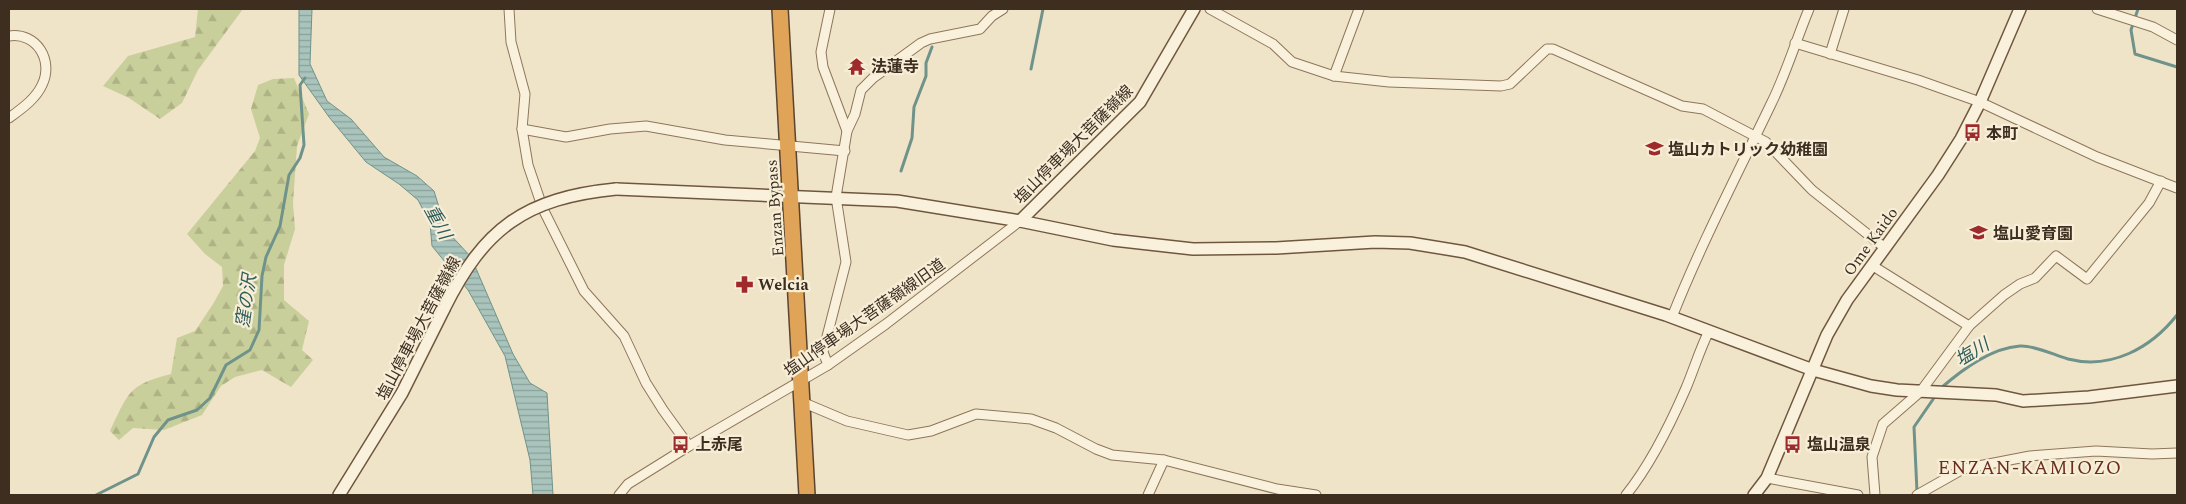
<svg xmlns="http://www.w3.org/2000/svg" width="2186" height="504" viewBox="0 0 2186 504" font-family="Spectral,'Noto Sans JP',serif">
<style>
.forest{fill:url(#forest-firs)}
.water{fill:url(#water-rules);stroke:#6f938a}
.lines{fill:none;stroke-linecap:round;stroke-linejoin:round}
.stream{stroke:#6f938a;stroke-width:3}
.street-casing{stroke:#8d765c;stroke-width:11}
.secondary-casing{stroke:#6f573f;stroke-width:14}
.highway-casing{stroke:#5b4430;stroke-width:18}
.street{stroke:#faf1dc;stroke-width:9}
.secondary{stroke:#faf1dc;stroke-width:11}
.highway{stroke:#e0a458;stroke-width:15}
.secondary-bridge-casing{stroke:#6f573f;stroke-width:14;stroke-linecap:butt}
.secondary-bridge{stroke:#faf1dc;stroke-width:11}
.labels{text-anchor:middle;stroke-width:4.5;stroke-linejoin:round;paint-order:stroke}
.poi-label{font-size:16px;font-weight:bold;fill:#3d2e20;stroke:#f7eed8;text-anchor:start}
.street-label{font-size:16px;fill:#3d2e20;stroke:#f7eed8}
.water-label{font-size:18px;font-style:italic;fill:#2f5d5a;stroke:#f7eed8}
.quarter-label{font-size:19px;letter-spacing:1px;fill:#6b2e1e;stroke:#f7eed8}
</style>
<defs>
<pattern id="forest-firs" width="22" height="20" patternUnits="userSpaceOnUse" patternTransform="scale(1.25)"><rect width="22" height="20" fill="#c9cf9b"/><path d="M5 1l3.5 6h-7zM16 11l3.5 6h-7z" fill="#aeb285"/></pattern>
<pattern id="water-rules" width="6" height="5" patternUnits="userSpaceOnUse" patternTransform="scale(1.25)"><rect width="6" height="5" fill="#a9c4bc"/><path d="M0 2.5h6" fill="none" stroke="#8ba098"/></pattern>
</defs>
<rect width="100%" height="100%" fill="#f0e4c8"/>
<!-- forest -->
<g class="forest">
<path d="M 198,9 L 243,9 L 198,70 L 182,103 L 160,119 L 129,98 L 103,86 L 128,56 L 195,37 Z"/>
<path d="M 294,78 L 309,114 L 297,146 L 293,203 L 295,229 L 284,265 L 284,300 L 309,321 L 302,350 L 313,360 L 291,387 L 262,370 L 235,377 L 221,386 L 202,415 L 164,430 L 133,428 L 119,440 L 110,431 C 129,392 128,385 171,374 L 177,338 L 195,331 L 213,304 L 223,286 L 222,267 L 205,254 L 187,234 L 255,151 L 260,138 L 251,109 L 258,85 L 273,79 Z"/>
</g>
<!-- water -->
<path class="water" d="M 299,9 L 312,9 L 310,64 L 327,101 L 351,119 L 384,157 L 417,176 L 434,191 L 446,230 L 471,257 L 513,354 L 530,383 L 547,393 L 553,495 L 533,495 L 530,460 L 505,356 L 468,290 L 432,246 L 430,223 L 418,200 L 399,184 L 366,162 L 329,117 L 299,75 Z"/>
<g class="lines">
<!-- stream -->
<g class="stream">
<path d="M 2138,9 L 2131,30 L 2135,54 L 2177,67"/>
<path d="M 1031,69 L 1043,9"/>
<path d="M 901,171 L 912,138 L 914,107 L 926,76 L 926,63 L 932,47"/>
<path d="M 1941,388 C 1963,369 1991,348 2020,346 C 2034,345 2054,355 2068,359 C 2111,370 2151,348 2177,315"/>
<path d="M 1917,492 L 1914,427 L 1936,395"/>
<path d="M 96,495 L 138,474 L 154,437 L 168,420 L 197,410 L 210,398 L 226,365 L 250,350 L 259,330 L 262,276 L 266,257 L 280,226 L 289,175 L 300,158 L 304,145 L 300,85 L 305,78"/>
</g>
<defs>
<g id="street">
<path d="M 509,9 L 511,42 L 525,94 L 522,129 L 528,165 L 543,209 L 584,291 L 624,336 L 646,383 L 663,410 L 689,446"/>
<path d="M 1210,9 L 1273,44 L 1292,62 L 1334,76 L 1389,82 L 1501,86 L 1510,84 L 1547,49 L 1553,49 L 1682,106 L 1703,109 L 1766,142 L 1812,190 L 1885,248"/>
<path d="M 2097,9 L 2153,27 L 2177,40"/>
<path d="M 9,36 C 37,32 54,61 42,85 C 35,100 21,109 9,118"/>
<path d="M 1795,43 L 1918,80 L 1980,102 L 2097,157 L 2177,188"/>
<path d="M 1830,54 L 1844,9"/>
<path d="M 1334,76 L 1359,9"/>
<path d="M 522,129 L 566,137 L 610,129 L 646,126 L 725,140 L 845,151"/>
<path d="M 847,131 L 855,114 L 861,90 L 873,78 L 921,43 L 930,39 L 980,29 L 992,16 L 1003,9"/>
<path d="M 1873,266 L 1969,326"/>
<path d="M 1672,317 C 1701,244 1737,175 1771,104 C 1786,74 1796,40 1809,9"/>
<path d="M 828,365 L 823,352 L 846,262 L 836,197 L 847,131 L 823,67 L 821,52 L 830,9"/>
<path d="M 802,402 L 847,421 L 908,435 L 931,431 L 976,414 L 1031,419 L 1056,428 L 1096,449 L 1112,455 L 1164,460 L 1277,489 L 1316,495"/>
<path d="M 1767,478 L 1858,495"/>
<path d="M 619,495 L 628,484 L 689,446 L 828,365 L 886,324 L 1020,221"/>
<path d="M 1148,495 L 1164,460"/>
<path d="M 1626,495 C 1651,464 1670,425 1686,388 C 1694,369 1700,349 1709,331"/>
<path d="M 1875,495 L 1872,457 L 1883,424 L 1921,391 L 1969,326 L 2004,295 L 2020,284 L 2035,278 L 2056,256 L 2087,279 L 2149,203 L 2161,181"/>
<path d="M 1917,495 L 1963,469 L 2030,456 L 2096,451 L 2152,454 L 2177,453"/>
</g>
<g id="secondary">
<path d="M 616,189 L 897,201 L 1020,221 L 1113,240 L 1193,249 L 1276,248 L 1375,242 L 1410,243 L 1465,252 L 1666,315 L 1813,370 L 1871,386 L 1897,390 L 1996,395 L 2023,401 L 2089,397 L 2177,386"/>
<path d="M 1020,221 L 1140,102 L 1194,9"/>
<path d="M 339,495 L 402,393 L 444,309"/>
<path d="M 1754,495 L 1767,478 L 1827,335 L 1847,300 L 1938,175 L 1961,139 L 1980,102 L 2020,9"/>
</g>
<path id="highway" d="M 780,9 L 807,495"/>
</defs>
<!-- street casing -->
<use href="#street" class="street-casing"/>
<!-- secondary casing -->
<use href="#secondary" class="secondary-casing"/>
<!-- highway casing -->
<use href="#highway" class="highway-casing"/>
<!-- street -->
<use href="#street" class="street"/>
<!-- secondary -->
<use href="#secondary" class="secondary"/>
<!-- highway -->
<use href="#highway" class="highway"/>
<defs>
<path id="secondary-bridge" d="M 444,309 C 484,228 525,198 616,189"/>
</defs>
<!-- secondary-bridge casing -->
<use href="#secondary-bridge" class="secondary-bridge-casing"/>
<!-- secondary-bridge -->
<use href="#secondary-bridge" class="secondary-bridge"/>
</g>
<!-- icons -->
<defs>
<symbol id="temple-bare" viewBox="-9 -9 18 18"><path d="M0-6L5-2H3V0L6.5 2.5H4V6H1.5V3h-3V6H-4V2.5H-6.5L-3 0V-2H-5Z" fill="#9e2a2b" stroke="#f7eed8" stroke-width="2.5" paint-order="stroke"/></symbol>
<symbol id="bus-bare" viewBox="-9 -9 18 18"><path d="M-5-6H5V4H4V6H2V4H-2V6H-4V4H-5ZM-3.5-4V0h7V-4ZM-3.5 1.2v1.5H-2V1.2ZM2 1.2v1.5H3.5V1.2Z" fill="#9e2a2b" stroke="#f7eed8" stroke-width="2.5" paint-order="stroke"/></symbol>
<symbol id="school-bare" viewBox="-9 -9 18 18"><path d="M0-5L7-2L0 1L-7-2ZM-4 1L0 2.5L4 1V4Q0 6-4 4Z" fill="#9e2a2b" stroke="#f7eed8" stroke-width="2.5" paint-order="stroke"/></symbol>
<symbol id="pharmacy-bare" viewBox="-9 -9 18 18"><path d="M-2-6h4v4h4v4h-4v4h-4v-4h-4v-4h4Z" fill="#9e2a2b" stroke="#f7eed8" stroke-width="2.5" paint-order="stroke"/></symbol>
</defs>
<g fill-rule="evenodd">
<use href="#temple-bare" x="844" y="54" width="25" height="25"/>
<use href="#bus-bare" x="1960" y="120" width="25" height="25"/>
<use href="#school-bare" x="1642" y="136" width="25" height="25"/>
<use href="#school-bare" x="1966" y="220" width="25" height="25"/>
<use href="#pharmacy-bare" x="732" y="272" width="25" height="25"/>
<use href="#bus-bare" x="668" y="432" width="25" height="25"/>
<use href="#bus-bare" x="1780" y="432" width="25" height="25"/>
</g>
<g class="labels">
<!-- poi labels -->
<g class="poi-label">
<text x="871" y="72">法蓮寺</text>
<text x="1986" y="139">本町</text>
<text x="1668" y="155">塩山カトリック幼稚園</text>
<text x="1993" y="239">塩山愛育園</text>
<text x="758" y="290">Welcia</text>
<text x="695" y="450">上赤尾</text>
<text x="1807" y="450">塩山温泉</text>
</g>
<!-- street labels -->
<g class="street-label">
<text transform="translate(1073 144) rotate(-45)" y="6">塩山停車場大菩薩嶺線</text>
<text transform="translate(774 208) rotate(-94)" y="6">Enzan Bypass</text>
<text transform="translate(1870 241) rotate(-54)" y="6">Ome Kaido</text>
<text transform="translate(864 317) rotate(-35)" y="6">塩山停車場大菩薩嶺線旧道</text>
<text transform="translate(418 328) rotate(-62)" y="6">塩山停車場大菩薩嶺線</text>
</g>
<!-- water labels -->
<g class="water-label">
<text transform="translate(438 222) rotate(61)" y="6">重川</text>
<text transform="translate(246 301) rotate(-82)" y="6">窪の沢</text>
<text transform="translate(1972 352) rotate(-31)" y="6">塩川</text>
</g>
<!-- quarter labels -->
<g class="quarter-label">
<text x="2030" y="474">ENZAN-KAMIOZO</text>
</g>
</g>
<!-- border -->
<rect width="2186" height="504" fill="none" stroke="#3d2e20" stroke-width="20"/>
</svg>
